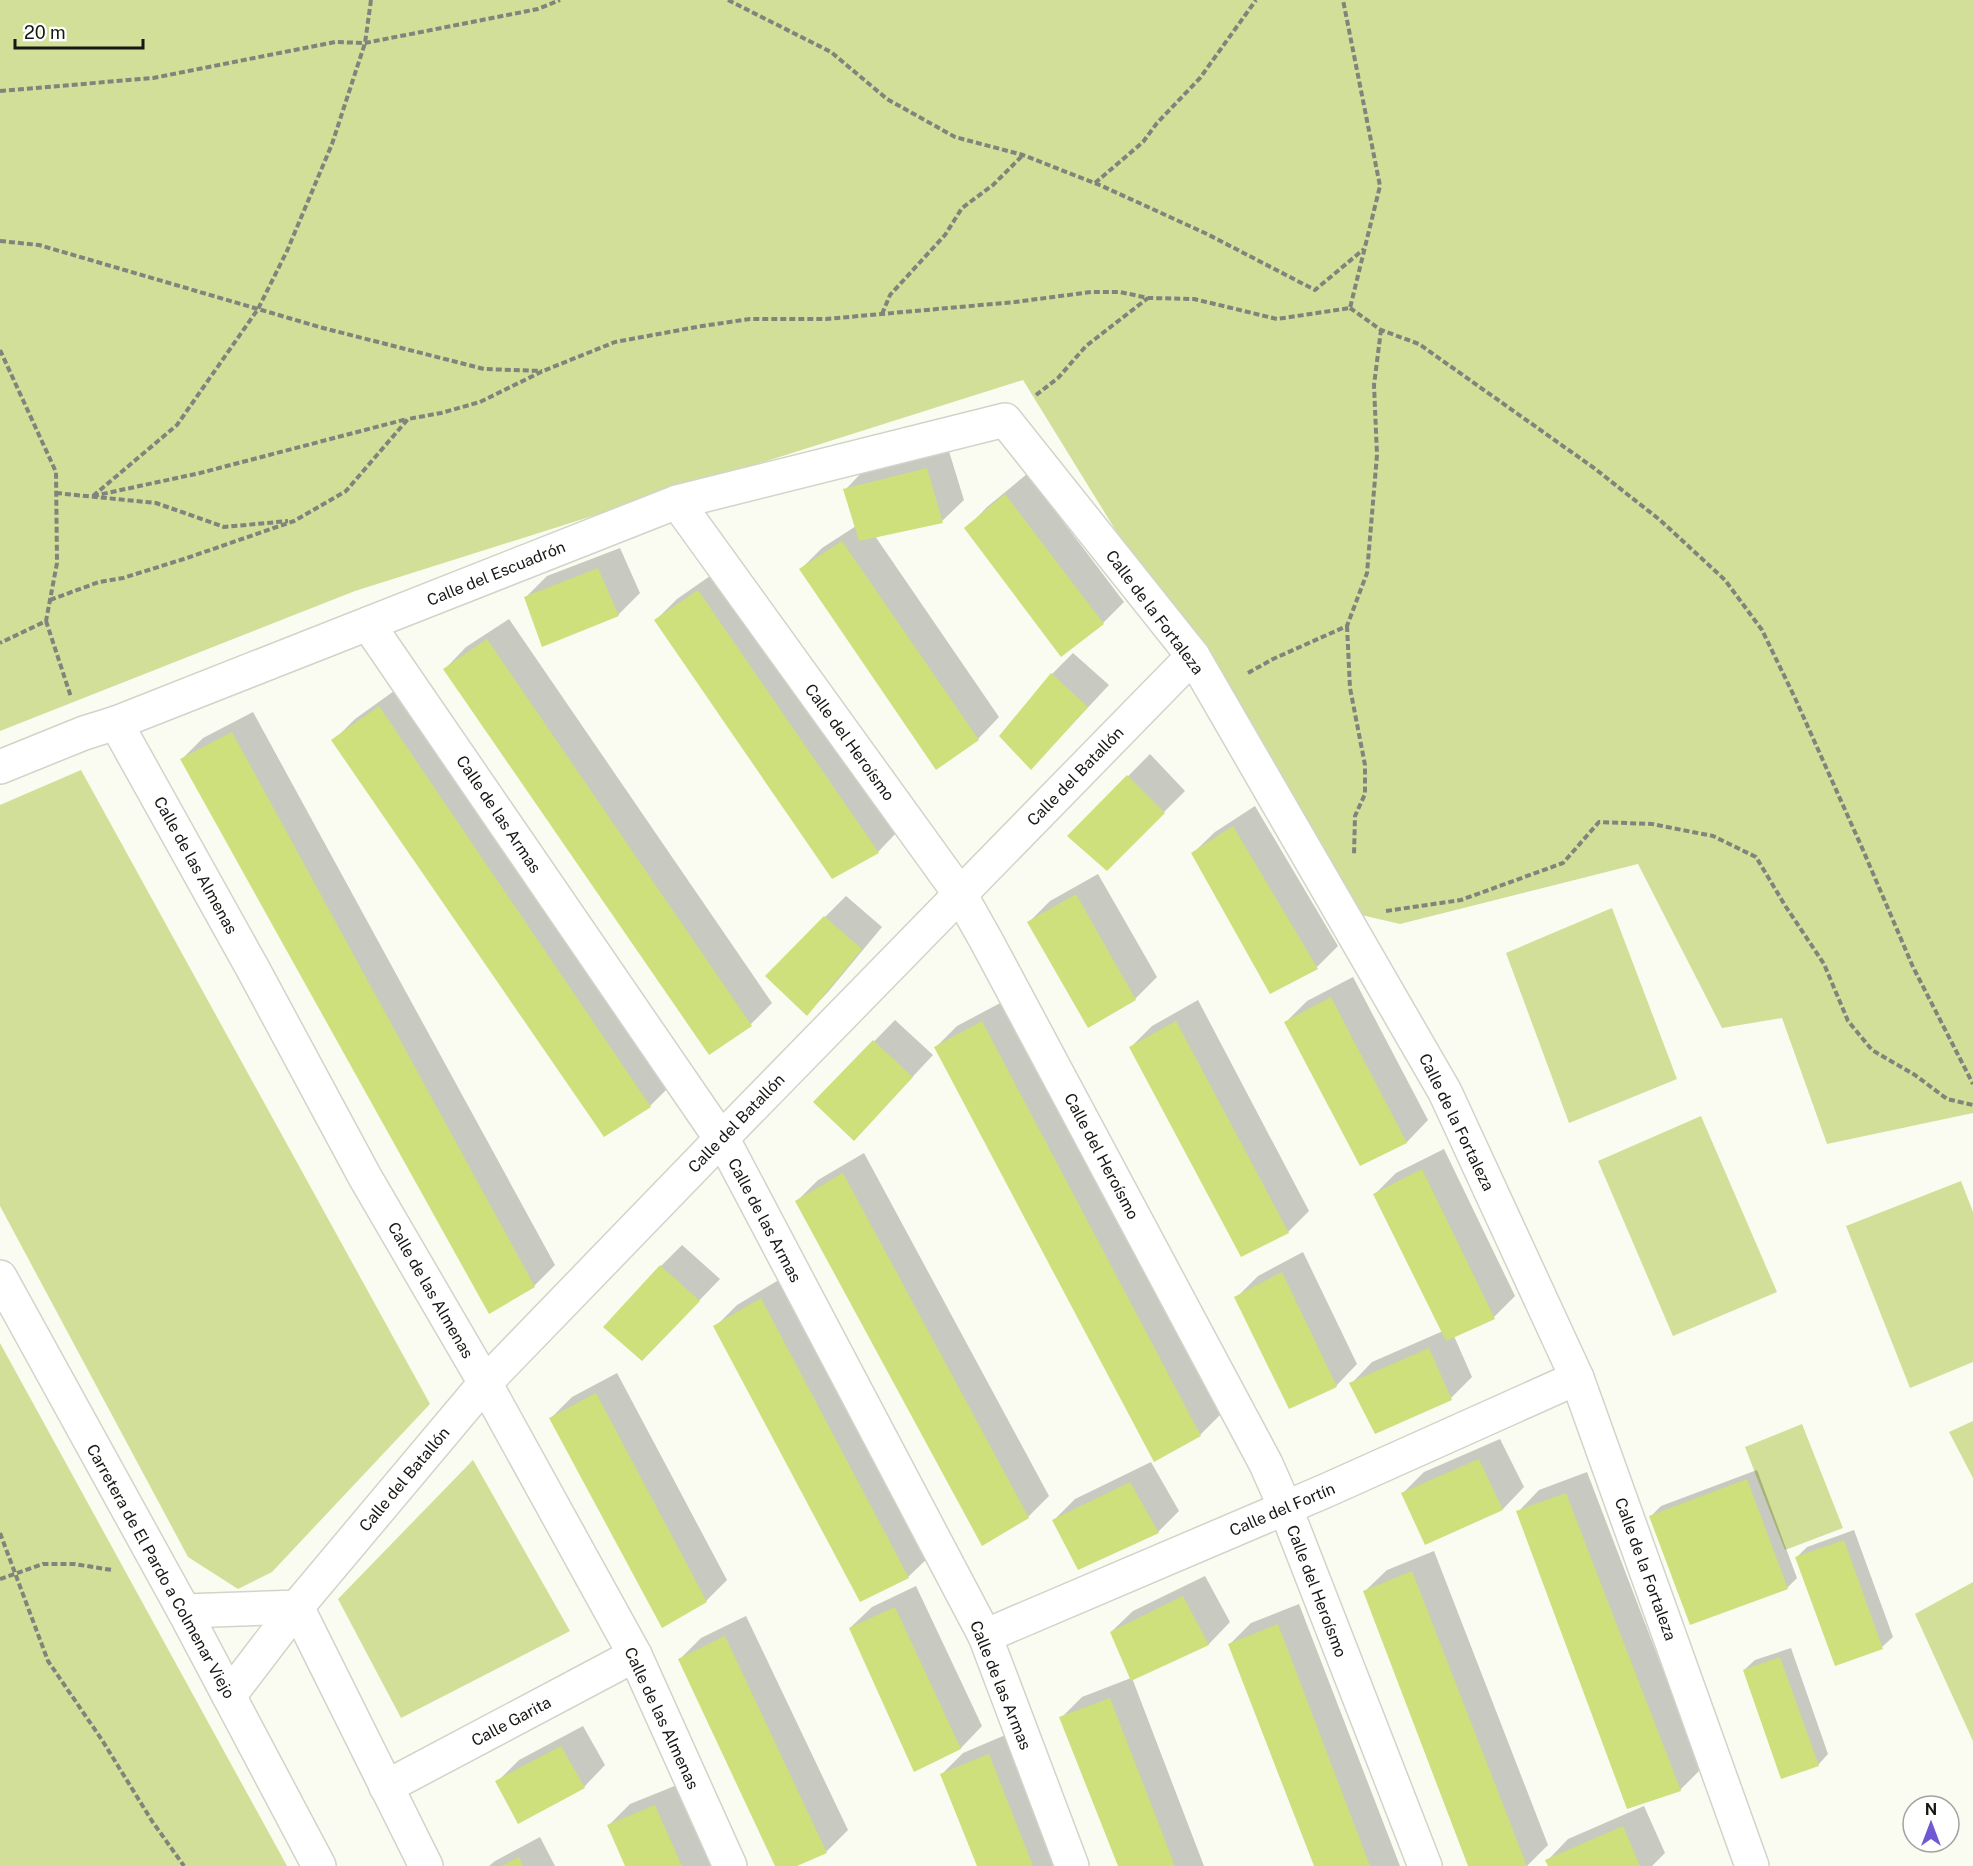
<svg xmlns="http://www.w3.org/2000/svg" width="1973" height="1866" viewBox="0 0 1973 1866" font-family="'Public Sans',sans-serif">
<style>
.green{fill:#d1df98}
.shadow{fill:#0003}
.building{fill:#cee07b}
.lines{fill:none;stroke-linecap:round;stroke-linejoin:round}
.street-casing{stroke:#d1d4c9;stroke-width:36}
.path{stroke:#82837c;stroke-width:4;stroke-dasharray:6 3;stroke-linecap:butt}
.street{stroke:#fff;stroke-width:33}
.labels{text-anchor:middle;stroke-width:4.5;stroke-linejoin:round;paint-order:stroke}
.street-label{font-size:16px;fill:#171814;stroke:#fff}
</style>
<rect width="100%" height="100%" fill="#fafcf1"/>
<!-- green -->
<g class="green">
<path d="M 0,0 L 1973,0 L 1973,1113 L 1827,1144 L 1782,1018 L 1722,1028 L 1638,864 L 1400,924 L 1340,910 L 1193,656 L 1023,380 L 355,591 L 0,731 Z"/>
<path d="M 81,770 L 430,1404 L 272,1572 L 238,1589 L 188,1557 L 0,1206 L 0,805 Z"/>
<path d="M 1612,908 L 1677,1079 L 1569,1123 L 1506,953 Z"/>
<path d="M 1701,1116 L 1777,1292 L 1673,1336 L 1598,1161 Z"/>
<path d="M 1961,1181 L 1973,1212 L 1973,1362 L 1910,1388 L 1846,1226 Z"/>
<path d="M 0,1343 L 287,1866 L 0,1866 Z"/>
<path d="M 1973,1421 L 1973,1478 L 1949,1432 Z"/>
<path d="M 1802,1424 L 1843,1528 L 1785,1550 L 1745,1447 Z"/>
<path d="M 473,1460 L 570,1631 L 401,1718 L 338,1599 Z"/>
<path d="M 1973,1582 L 1973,1741 L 1915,1614 Z"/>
</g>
<!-- shadow -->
<g class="shadow">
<path d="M 948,448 L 964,500 L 942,521 L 875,536 L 999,717 L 978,739 L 801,569 L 822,548 L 856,526 L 845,490 L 866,468 Z"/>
<path d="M 1027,474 L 1124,602 L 1103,623 L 966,529 L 987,507 Z"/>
<path d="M 620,548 L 640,593 L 618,615 L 525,598 L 547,576 Z"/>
<path d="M 720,569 L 899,830 L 878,852 L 832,877 L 656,620 L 677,599 Z"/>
<path d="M 509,619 L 772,1003 L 751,1024 L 709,1053 L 445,669 L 466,647 Z"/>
<path d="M 1073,653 L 1109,685 L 1052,746 L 1001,736 L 1052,674 Z"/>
<path d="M 401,686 L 671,1085 L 650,1106 L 333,741 L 355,719 Z"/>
<path d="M 253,712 L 555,1265 L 534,1286 L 182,759 L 203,738 Z"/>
<path d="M 1150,754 L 1185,791 L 1107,869 L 1069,836 Z"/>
<path d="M 1255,806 L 1338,946 L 1317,967 L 1193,853 L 1215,832 Z"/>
<path d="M 1098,874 L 1157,977 L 1135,999 L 1028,923 L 1050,901 Z"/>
<path d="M 846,896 L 882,927 L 828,992 L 807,1014 L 825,917 Z"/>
<path d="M 1353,977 L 1428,1120 L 1407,1142 L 1360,1164 L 1286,1022 L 1307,1001 Z"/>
<path d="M 1198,1000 L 1309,1211 L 1288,1232 L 1131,1047 L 1152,1026 Z"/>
<path d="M 1004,1001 L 1222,1413 L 1200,1435 L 1155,1460 L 936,1047 L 957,1026 Z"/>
<path d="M 895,1020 L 933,1055 L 875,1117 L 815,1102 Z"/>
<path d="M 1444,1149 L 1515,1296 L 1494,1317 L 1454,1336 L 1472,1377 L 1451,1398 L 1351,1384 L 1372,1362 L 1443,1331 L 1375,1194 L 1396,1173 Z"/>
<path d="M 864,1153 L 1049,1496 L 1028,1517 L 797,1201 L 818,1180 Z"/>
<path d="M 682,1245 L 720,1279 L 663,1338 L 661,1266 Z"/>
<path d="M 1303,1252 L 1357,1364 L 1336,1386 L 1236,1298 L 1258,1276 Z"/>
<path d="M 782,1278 L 930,1556 L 908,1577 L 861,1600 L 715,1327 L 737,1305 Z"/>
<path d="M 617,1373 L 727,1580 L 706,1601 L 551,1418 L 572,1397 Z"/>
<path d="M 1500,1439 L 1524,1487 L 1503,1509 L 1426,1543 L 1403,1493 L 1424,1472 Z"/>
<path d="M 1151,1462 L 1179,1511 L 1158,1532 L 1054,1520 L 1075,1499 Z"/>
<path d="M 1757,1470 L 1797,1578 L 1787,1588 L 1651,1516 L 1661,1506 Z"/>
<path d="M 1587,1472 L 1701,1769 L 1680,1790 L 1518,1512 L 1539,1490 Z"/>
<path d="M 1854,1530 L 1893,1637 L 1882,1647 L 1836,1664 L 1797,1557 L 1807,1547 Z"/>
<path d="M 1434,1551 L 1548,1845 L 1527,1866 L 1470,1866 L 1365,1591 L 1387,1570 Z"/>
<path d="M 1205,1576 L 1230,1622 L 1209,1644 L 1132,1678 L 1204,1866 L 1120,1866 L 1061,1718 L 1082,1697 L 1131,1678 L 1111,1632 L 1133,1611 Z"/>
<path d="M 916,1586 L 982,1726 L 961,1748 L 914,1770 L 850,1628 L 872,1607 Z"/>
<path d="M 1299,1604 L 1400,1866 L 1316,1866 L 1230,1644 L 1251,1623 Z"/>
<path d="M 746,1616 L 848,1830 L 827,1851 L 793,1866 L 777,1866 L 680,1659 L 701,1638 Z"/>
<path d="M 1791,1648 L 1828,1754 L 1818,1765 L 1744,1670 L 1755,1660 Z"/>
<path d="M 583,1726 L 605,1765 L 584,1787 L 497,1782 L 519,1760 Z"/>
<path d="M 1010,1733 L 1063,1866 L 978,1866 L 942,1774 L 963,1753 Z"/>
<path d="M 677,1785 L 712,1866 L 627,1866 L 609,1825 L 630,1804 Z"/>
<path d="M 1644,1806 L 1665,1853 L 1652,1866 L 1549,1866 L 1547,1861 L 1568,1839 Z"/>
<path d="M 540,1837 L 555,1866 L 489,1866 L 495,1861 Z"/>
</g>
<!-- building -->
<g class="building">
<path d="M 927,468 L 943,523 L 859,541 L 843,489 Z"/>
<path d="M 1005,494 L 1104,624 L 1061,657 L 964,528 Z"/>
<path d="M 842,541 L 979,740 L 936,770 L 799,569 Z"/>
<path d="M 598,568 L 619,616 L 542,647 L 524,597 Z"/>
<path d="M 698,590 L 879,853 L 832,879 L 654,620 Z"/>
<path d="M 487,639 L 752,1026 L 709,1055 L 443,669 Z"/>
<path d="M 1051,673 L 1088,707 L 1031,770 L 999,736 Z"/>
<path d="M 379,706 L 651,1107 L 604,1137 L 331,740 Z"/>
<path d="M 232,732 L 535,1287 L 489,1314 L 180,759 Z"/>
<path d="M 1127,775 L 1165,813 L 1107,871 L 1067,836 Z"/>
<path d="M 1233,826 L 1318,969 L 1270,994 L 1191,853 Z"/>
<path d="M 1076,894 L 1136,1000 L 1088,1028 L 1027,922 Z"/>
<path d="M 824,916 L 862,949 L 807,1016 L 765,976 Z"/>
<path d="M 1331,997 L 1407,1143 L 1360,1166 L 1284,1022 Z"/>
<path d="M 982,1021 L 1201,1436 L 1154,1462 L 934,1047 Z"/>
<path d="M 1176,1021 L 1289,1233 L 1241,1257 L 1129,1047 Z"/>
<path d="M 873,1040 L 913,1077 L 854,1141 L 813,1102 Z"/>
<path d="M 1422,1169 L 1495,1319 L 1446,1341 L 1373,1194 Z"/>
<path d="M 843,1173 L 1029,1518 L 982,1546 L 795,1201 Z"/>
<path d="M 660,1265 L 700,1301 L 642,1361 L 603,1327 Z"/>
<path d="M 1282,1272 L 1337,1387 L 1289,1409 L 1234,1297 Z"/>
<path d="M 761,1298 L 909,1578 L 860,1602 L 713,1326 Z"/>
<path d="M 1429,1348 L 1452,1400 L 1375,1434 L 1349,1383 Z"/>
<path d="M 596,1393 L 707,1602 L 662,1628 L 549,1418 Z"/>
<path d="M 1479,1459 L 1503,1510 L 1425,1545 L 1401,1493 Z"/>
<path d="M 1747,1479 L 1788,1589 L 1690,1625 L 1649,1516 Z"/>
<path d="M 1130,1482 L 1159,1533 L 1078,1570 L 1052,1520 Z"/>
<path d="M 1566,1493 L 1681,1791 L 1627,1809 L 1516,1511 Z"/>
<path d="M 1844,1540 L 1883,1649 L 1835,1666 L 1795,1557 Z"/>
<path d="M 1412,1571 L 1527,1866 L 1468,1866 L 1363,1591 Z"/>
<path d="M 1183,1596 L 1209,1645 L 1131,1681 L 1110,1632 Z"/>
<path d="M 895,1607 L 961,1749 L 914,1772 L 849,1628 Z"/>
<path d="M 1278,1624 L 1370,1866 L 1314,1866 L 1228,1644 Z"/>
<path d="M 725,1636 L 827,1853 L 797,1866 L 775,1866 L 678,1659 Z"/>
<path d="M 1780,1657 L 1819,1766 L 1781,1779 L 1743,1670 Z"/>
<path d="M 1110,1698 L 1175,1866 L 1118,1866 L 1059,1717 Z"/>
<path d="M 561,1746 L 585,1788 L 518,1824 L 495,1781 Z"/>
<path d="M 989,1754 L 1033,1866 L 977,1866 L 940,1774 Z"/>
<path d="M 655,1805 L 682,1866 L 625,1866 L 607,1825 Z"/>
<path d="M 1623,1826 L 1640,1866 L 1548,1866 L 1545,1860 Z"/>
<path d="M 519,1857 L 523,1866 L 501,1866 Z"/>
</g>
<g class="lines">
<defs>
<g id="street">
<path d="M 677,502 L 960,894 L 987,942 L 1266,1464 L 1285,1507 L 1425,1866"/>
<path d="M 368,624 L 728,1149 L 985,1636 L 1072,1866"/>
<path d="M 116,723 L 253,969 L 365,1177 L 485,1383 L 635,1655 L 730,1866"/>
<path d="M 0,767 L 84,733 L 116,723 L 677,502 L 1005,420 L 1193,656 L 1445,1092 L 1577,1378 L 1752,1866"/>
<path d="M 0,1277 L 184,1611 L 319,1866"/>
<path d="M 184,1611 L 297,1607 L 485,1383 L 721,1139 L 1193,656"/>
<path d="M 985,1636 L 1325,1491 L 1577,1378"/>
<path d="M 229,1696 L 297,1607 L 426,1866"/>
<path d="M 386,1787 L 635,1655"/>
</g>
</defs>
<!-- street casing -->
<use href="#street" class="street-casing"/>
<!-- path -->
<g class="path">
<path d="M 728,0 L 831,52 L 887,99 L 955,137 L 1023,155 L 1102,186 L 1207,234 L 1315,290 L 1364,249"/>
<path d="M 0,91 L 153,78 L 335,42 L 365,43 L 538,9 L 560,0"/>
<path d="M 1095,183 L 1143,142 L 1157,123 L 1200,78 L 1256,0"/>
<path d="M 0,241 L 39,245 L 323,328 L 484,369 L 542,371"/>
<path d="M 1350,308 L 1381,330 L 1419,344 L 1594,468 L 1660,520 L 1725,580 L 1762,630 L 1795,698 L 1863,850 L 1913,967 L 1973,1084"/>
<path d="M 882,314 L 890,295 L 945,235 L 962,208 L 993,185 L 1023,155"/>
<path d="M 0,350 L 56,472 L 57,563 L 46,621 L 0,643"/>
<path d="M 1036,395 L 1058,378 L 1086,346 L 1148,298"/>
<path d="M 56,493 L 156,503 L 224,527 L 288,521"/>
<path d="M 93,496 L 177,425 L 258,309 L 287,251 L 332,144 L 365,43 L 371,0"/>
<path d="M 93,496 L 200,473 L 407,419"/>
<path d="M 50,600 L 99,582 L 123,578 L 187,558 L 294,521 L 346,491 L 408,419 L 441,413 L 480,402 L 543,371 L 615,342 L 702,326 L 750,319 L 826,319 L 1015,302 L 1091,292 L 1120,292 L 1148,298 L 1194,299 L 1277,319 L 1350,308 L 1380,186 L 1343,0"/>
<path d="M 46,621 L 71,697"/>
<path d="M 1347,626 L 1350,688 L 1365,765 L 1365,794 L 1355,816 L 1354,855"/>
<path d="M 1248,673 L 1273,659 L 1347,626 L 1367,573 L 1377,455 L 1374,385 L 1381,330"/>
<path d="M 1386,911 L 1461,900 L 1563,863 L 1599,822 L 1652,824 L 1713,836 L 1756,857 L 1786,907 L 1824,964 L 1848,1021 L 1872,1050 L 1915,1075 L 1947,1099 L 1973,1105"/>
<path d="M 0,1533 L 48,1661 L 102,1740 L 152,1821 L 184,1866"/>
<path d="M 0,1579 L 43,1564 L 74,1564 L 112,1570"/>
</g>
<!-- street -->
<use href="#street" class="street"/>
</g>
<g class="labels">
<!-- street labels -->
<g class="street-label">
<text transform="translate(496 573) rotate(-22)" y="6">Calle del Escuadrón</text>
<text transform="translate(1155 612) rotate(53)" y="6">Calle de la Fortaleza</text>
<text transform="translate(850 742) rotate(54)" y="6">Calle del Heroísmo</text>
<text transform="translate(1075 776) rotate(-46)" y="6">Calle del Batallón</text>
<text transform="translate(499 814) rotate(56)" y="6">Calle de las Armas</text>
<text transform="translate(196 865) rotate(61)" y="6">Calle de las Almenas</text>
<text transform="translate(1457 1122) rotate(64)" y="6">Calle de la Fortaleza</text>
<text transform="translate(736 1123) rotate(-46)" y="6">Calle del Batallón</text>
<text transform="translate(1102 1156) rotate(62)" y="6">Calle del Heroísmo</text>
<text transform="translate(765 1220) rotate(62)" y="6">Calle de las Armas</text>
<text transform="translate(431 1290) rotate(60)" y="6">Calle de las Almenas</text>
<text transform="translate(404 1479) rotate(-50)" y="6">Calle del Batallón</text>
<text transform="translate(1282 1509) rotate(-23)" y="6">Calle del Fortín</text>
<text transform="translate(1646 1569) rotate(70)" y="6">Calle de la Fortaleza</text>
<text transform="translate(161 1571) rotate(61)" y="6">Carretera de El Pardo a Colmenar Viejo</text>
<text transform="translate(1317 1591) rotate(69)" y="6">Calle del Heroísmo</text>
<text transform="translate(1001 1685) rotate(68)" y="6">Calle de las Armas</text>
<text transform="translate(662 1718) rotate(65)" y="6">Calle de las Almenas</text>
<text transform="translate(511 1721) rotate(-28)" y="6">Calle Garita</text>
</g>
</g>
<!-- north arrow -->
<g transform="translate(1931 1824)"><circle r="28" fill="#ffffff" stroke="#a2a3a1" stroke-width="1.5"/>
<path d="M0-4.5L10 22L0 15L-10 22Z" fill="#7059d3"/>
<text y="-9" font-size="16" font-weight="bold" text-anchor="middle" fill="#171814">N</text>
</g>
<!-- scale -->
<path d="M15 39v9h128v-9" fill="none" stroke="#171814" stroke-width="3"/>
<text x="24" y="39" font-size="18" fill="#171814" stroke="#ffffff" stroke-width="4.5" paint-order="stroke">20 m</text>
</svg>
